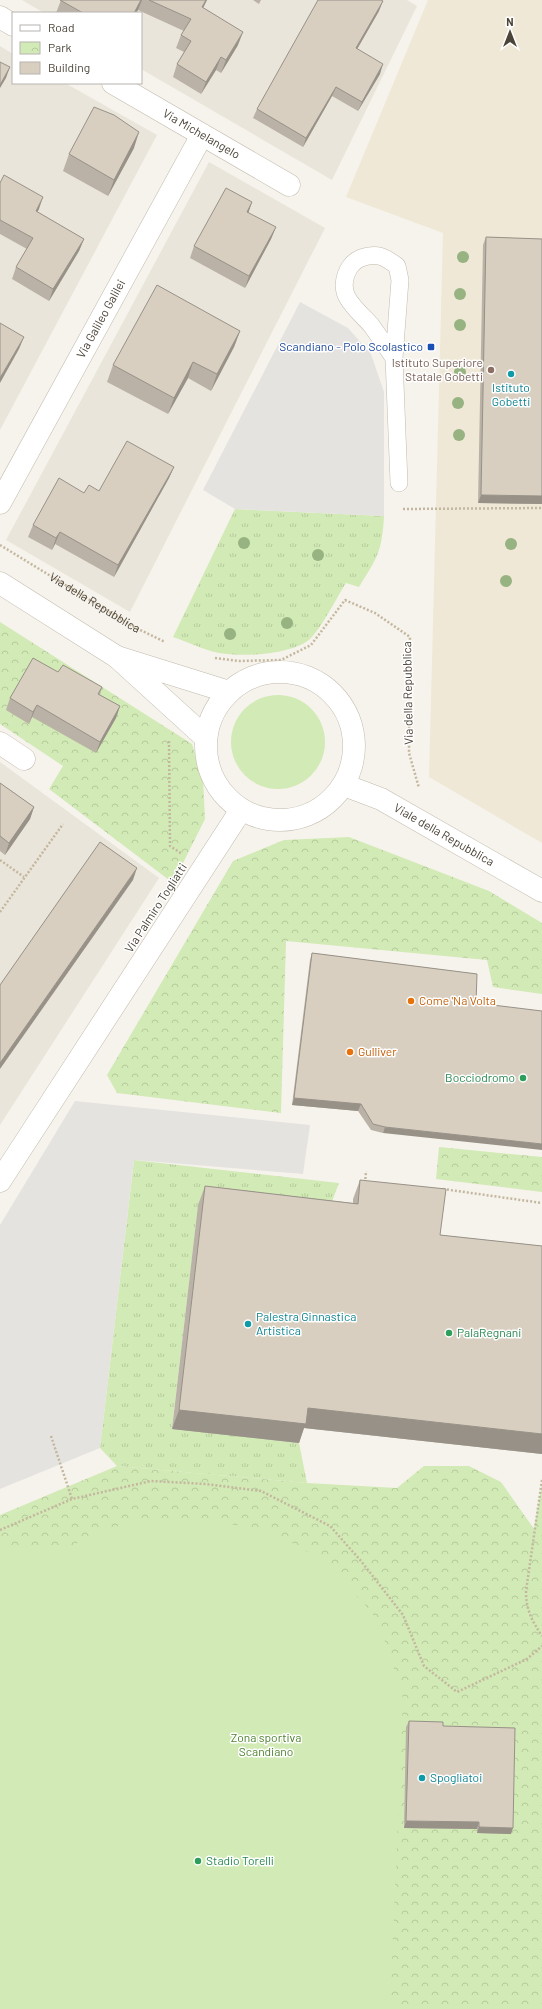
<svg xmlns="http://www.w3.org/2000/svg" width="542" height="2009" viewBox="0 0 542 2009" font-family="Barlow,sans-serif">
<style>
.residential{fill:#eae5da}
.education{fill:#efe8d6}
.grass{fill:url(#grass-tufts)}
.park{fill:url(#park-crowns)}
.garden{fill:#d2eab5}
.parking{fill:#e5e3e0}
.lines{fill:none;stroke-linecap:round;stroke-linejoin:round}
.lane-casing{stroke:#c2bbae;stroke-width:18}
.street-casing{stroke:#c2bbae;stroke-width:23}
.path{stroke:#c4b79f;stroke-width:2.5;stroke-dasharray:2 2;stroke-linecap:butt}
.lane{stroke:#fff;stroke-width:17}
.street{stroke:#fff;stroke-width:22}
.tree{fill:#97b381}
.wall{fill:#bab2a6}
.shaded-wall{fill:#979187}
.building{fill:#d8cfc1;stroke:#979187}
.transit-dot{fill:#1a4fb4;stroke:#fff;stroke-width:1.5}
.education-dot{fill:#8d6e63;stroke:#fff;stroke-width:1.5}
.culture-dot{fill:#0f9aa8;stroke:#fff;stroke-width:1.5}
.food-dot{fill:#e8710a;stroke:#fff;stroke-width:1.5}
.leisure-dot{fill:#2e9e5b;stroke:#fff;stroke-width:1.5}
.labels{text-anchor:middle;stroke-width:3;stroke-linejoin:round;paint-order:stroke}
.street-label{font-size:12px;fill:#4b4439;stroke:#fff}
.transit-label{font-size:12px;fill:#164399;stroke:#fff;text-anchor:end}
.education-label{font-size:12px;fill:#785e54;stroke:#fff;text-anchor:end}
.culture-label{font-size:12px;fill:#0d838f;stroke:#fff;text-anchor:start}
.food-label{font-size:12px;fill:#c56008;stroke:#fff;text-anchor:start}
.leisure-label{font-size:12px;fill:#27864d;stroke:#fff;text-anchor:start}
.park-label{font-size:12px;fill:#4a7f2a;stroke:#fff}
</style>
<defs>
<pattern id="grass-tufts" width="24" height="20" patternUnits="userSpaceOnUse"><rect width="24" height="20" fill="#d2eab5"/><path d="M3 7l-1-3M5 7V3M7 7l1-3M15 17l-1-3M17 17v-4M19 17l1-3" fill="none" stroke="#b6ca9c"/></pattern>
<pattern id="park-crowns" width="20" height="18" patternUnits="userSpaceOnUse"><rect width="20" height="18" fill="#d2eab5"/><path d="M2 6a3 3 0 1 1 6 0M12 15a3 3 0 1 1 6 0" fill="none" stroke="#b6ca9c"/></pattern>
</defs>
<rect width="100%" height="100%" fill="#f6f3ec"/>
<!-- residential -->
<g class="residential">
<path d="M 22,0 L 407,0 L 417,6 L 332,180 L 141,69 L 141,13 L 44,13 Z"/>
<path d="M 0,46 L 13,54 L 13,83 L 65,83 L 157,135 L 0,430 Z"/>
<path d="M 209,162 L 325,228 L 130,612 L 6,540 Z"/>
<path d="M 0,762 L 159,878 L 0,1125 Z"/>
</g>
<!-- education -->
<path class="education" d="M 428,0 L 542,0 L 542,843 L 429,777 L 443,233 L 346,197 Z"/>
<!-- grass -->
<g class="grass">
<path d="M 235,509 L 384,516 C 382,552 377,558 359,587 L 346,583 C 337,597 322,627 311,638 C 293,655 244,657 219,653 C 204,650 188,642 173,637 Z"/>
<path d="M 134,1160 L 339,1183 L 325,1220 L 198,1206 L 172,1428 L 299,1443 L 307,1483 L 117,1466 L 100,1448 Z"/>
</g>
<!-- park -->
<g class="park">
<path d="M 0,622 L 192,744 L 203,779 L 205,819 L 173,883 L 49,789 L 63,766 L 0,724 Z"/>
<path d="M 349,837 L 489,891 L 542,923 L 542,994 L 493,987 L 487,960 L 286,941 L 281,1113 L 117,1093 L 107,1075 L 233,861 L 284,840 Z"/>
<path d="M 439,1147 L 542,1157 L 542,1192 L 436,1179 Z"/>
<path d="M 117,1466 L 307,1483 L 397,1488 L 424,1466 L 469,1466 L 501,1482 L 534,1529 L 542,1484 L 542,2009 L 0,2009 L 0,1515 Z"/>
</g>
<!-- garden -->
<g class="garden">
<circle cx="278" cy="742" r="47"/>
<path d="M 144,1520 C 226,1519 291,1523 349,1588 C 356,1597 367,1605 373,1615 C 386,1637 395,1674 403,1698 L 390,2009 L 0,2009 L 0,1547 L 74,1545 L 102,1530 Z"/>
</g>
<!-- parking -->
<g class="parking">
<path d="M 300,302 L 348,328 L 371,354 L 384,392 L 384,516 L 235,509 L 203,490 Z"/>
<path d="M 75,1101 L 310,1125 L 303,1174 L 134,1160 L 100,1448 L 0,1489 L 0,1225 Z"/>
</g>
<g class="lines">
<defs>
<path id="lane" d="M 394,358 C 386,346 379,336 371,325 C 363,316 353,308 347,297 C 340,283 347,264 361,258 C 377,252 385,257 397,266 L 400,280 L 394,358 L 399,483"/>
<g id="street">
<path d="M 0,17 L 13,25"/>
<path id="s2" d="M 113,83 L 289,185"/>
<path id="s3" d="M 0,503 L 202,135"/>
<path d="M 0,583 L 117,657"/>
<circle cx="280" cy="746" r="74"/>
<path d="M 206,738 L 117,657 L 229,692"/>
<path d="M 0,743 L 24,759"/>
<path id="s4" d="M 344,785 L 381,799 L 542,891"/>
<path d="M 0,1181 L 241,810"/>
</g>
</defs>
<!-- lane casing -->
<use href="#lane" class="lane-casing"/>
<!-- street casing -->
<use href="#street" class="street-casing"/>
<!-- path -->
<g class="path">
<path d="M 403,509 L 542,508"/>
<path id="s1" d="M 0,545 L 134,627 L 165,642"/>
<path d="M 215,658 L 238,661 L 281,660 L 311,645 L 345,600 L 375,613 L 410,637 L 409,753 L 419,788"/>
<path d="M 169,741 L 170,846 L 182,854"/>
<path d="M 0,860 L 24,877"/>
<path d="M 0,912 L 63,824"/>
<path d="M 365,1183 L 366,1171"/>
<path d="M 443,1189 L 542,1203"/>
<path d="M 51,1436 L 72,1499 L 151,1481 L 206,1484 L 261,1491 L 330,1526 L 361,1561 L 403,1615 L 424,1666 L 457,1692 L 527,1659 L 542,1646"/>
<path d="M 542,1480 L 526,1591 C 526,1610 532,1621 542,1636"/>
<path d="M 0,1530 L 72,1499"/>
</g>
<!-- lane -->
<use href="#lane" class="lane"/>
<!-- street -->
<use href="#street" class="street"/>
</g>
<!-- trees -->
<g class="tree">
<circle cx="463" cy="257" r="6"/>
<circle cx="460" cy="294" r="6"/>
<circle cx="460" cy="325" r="6"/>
<circle cx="460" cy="372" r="6"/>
<circle cx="458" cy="403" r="6"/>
<circle cx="459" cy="435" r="6"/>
<circle cx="244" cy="543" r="6"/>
<circle cx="511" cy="544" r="6"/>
<circle cx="318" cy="555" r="6"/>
<circle cx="506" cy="581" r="6"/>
<circle cx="287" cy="623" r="6"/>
<circle cx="230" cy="634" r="6"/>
</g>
<!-- wall -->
<g class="wall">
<path d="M 61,0 L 207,0 L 203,8 L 238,45 L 221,73 L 216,70 L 201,94 L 173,77 L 177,64 L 184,52 L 176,48 L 181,35 L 184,31 L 138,10 L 136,13 L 56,13 Z"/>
<path d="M 253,0 L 261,0 L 259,4 Z"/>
<path d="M 379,11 L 357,49 L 380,74 L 358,111 L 332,96 L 303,147 L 253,118 L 257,109 Z"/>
<path d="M 134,148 L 108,196 L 63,171 L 69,154 Z"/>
<path d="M 0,183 L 39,209 L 37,212 L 84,239 L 79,251 L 49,301 L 12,279 L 16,267 L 27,249 L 0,234 Z"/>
<path d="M 252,202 L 248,213 L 276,227 L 271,239 L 245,288 L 190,258 L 194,246 Z"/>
<path d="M 486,237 L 542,239 L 542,504 L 478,503 L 483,245 Z"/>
<path d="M 240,331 L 234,347 L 211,391 L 188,378 L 168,414 L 107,382 L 113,365 Z"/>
<path d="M 174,467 L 169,478 L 114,577 L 55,544 L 52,550 L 28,537 L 33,525 L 84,493 L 99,491 Z"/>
<path d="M 58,672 L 102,687 L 100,695 L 120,706 L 116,718 L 96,753 L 32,717 L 29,724 L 6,710 L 10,698 Z"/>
<path d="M 0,783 L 34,807 L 30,819 L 5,855 L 0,851 Z"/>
<path d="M 312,953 L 477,974 L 383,1133 L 371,1130 L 358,1111 L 292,1105 L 310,960 Z"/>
<path d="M 360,1180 L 440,1235 L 542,1246 L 542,1454 L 304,1428 L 299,1443 L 172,1429 L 198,1205 L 205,1186 L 353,1203 L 353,1199 Z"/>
<path d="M 409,1721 L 443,1726 L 511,1834 L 477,1833 L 477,1829 L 404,1828 L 406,1727 Z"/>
</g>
<!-- shaded-wall -->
<g class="shaded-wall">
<path d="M 141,0 L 142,0 L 138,10 L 136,13 L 134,13 Z"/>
<path d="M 206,0 L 207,0 L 197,20 L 202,7 Z"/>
<path d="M 383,1 L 379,11 L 352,58 L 356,48 Z"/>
<path d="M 243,32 L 238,45 L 221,73 L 226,60 Z"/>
<path d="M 221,57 L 216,70 L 201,94 L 206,82 Z"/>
<path d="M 383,64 L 380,74 L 358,111 L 362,102 Z"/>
<path d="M 10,67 L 6,78 L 0,88 L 0,85 Z"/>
<path d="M 336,87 L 332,96 L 303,147 L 306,138 Z"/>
<path d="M 139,132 L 134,148 L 108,196 L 114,180 Z"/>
<path d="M 43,197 L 39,209 L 31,223 L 36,211 Z"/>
<path d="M 252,202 L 248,214 L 247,212 Z"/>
<path d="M 276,227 L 271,239 L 245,288 L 249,276 Z"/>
<path d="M 84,239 L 79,251 L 49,301 L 53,289 Z"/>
<path d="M 240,331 L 234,347 L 211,391 L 217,374 Z"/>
<path d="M 24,337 L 19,349 L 0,383 L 0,378 Z"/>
<path d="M 193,362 L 188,378 L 168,414 L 174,398 Z"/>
<path d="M 174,467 L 169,478 L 114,577 L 118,565 Z"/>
<path d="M 481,495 L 542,496 L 542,504 L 478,503 Z"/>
<path d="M 60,532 L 55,544 L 52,550 L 56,538 Z"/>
<path d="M 37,705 L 32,717 L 29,724 L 33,712 Z"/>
<path d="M 120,706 L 116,718 L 96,753 L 100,742 Z"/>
<path d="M 34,807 L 30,819 L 5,855 L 9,843 Z"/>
<path d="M 137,868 L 133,880 L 0,1069 L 0,1063 Z"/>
<path d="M 294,1098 L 361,1104 L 358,1111 L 292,1105 Z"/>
<path d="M 385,1127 L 542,1144 L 542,1150 L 383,1133 Z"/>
<path d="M 308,1408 L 542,1434 L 542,1454 L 304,1428 L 299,1443 L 172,1429 L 179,1410 Z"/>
<path d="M 406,1821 L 479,1822 L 477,1829 L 404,1828 Z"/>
<path d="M 479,1827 L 513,1828 L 511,1834 L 477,1833 Z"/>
</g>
<!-- building -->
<g class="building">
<path d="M 60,0 L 141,0 L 134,13 L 83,13 Z"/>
<path d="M 149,0 L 206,0 L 202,7 L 243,32 L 226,60 L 221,57 L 206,82 L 177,64 L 191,41 L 181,35 L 191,19 Z"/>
<path d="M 318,0 L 381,0 L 383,1 L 356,48 L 383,64 L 362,102 L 336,87 L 306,138 L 257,109 Z"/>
<path d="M 0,62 L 10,67 L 0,85 Z"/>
<path d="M 94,107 L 114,115 L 139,132 L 114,180 L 69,154 Z"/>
<path d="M 4,175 L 43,197 L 36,211 L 84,239 L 53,289 L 16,267 L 33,238 L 0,220 L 0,183 Z"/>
<path d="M 226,188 L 252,202 L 247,212 L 276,227 L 249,276 L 194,246 Z"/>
<path d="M 486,237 L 542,239 L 542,496 L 481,495 Z"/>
<path d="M 157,285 L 240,331 L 217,374 L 193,362 L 174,398 L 113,365 Z"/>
<path d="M 0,323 L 24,337 L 0,378 Z"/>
<path d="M 127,441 L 174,467 L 118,565 L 60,532 L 56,538 L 33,525 L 59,478 L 84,493 L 89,485 L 99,491 Z"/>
<path d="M 33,658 L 58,672 L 63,665 L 102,687 L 98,694 L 120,706 L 100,742 L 37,705 L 33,712 L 10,698 Z"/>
<path d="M 0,783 L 34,807 L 9,843 L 0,836 Z"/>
<path d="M 100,842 L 137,868 L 0,1063 L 0,985 Z"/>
<path d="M 312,953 L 477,974 L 476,1003 L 542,1011 L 542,1144 L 385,1127 L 373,1124 L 361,1104 L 294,1098 Z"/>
<path d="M 360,1180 L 446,1189 L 440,1235 L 542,1246 L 542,1434 L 308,1408 L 306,1424 L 179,1410 L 205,1186 L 358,1204 Z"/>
<path d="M 409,1721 L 443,1722 L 443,1726 L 515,1728 L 513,1828 L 479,1827 L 479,1822 L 406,1821 Z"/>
</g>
<!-- markers -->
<rect class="transit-dot" x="427" y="343" width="8" height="8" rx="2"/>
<circle class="education-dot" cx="491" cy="370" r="4"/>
<g class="culture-dot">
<circle cx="511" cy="374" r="4"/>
<circle cx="248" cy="1324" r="4"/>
<circle cx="422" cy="1778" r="4"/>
</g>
<g class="food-dot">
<circle cx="411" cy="1001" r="4"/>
<circle cx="350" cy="1052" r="4"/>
</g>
<g class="leisure-dot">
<circle cx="523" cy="1078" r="4"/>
<circle cx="449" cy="1333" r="4"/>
<circle cx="198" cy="1861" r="4"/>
</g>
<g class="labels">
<!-- street labels -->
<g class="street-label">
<text dy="4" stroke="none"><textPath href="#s2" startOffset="102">Via Michelangelo</textPath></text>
<text dy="4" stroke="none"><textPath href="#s3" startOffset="210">Via Galileo Galilei</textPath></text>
<text dy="4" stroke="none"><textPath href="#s1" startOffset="111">Via della Repubblica</textPath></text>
<text transform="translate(408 693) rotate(-91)" y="4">Via della Repubblica</text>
<text dy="4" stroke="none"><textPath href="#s4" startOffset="112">Viale della Repubblica</textPath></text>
<text transform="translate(156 908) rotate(-57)" y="4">Via Palmiro Togliatti</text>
</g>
<!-- transit labels -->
<g class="transit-label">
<text x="423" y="351">Scandiano - Polo Scolastico</text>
</g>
<!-- education labels -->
<g class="education-label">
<text x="483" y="367">Istituto Superiore<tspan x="483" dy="14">Statale Gobetti</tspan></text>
</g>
<!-- culture labels -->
<g class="culture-label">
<text x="511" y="392" text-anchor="middle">Istituto<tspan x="511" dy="14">Gobetti</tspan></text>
<text x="256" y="1321">Palestra Ginnastica<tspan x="256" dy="14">Artistica</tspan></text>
<text x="430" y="1782">Spogliatoi</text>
</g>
<!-- food labels -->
<g class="food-label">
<text x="419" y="1005">Come 'Na Volta</text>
<text x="358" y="1056">Gulliver</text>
</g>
<!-- leisure labels -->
<g class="leisure-label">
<text x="515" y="1082" text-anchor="end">Bocciodromo</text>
<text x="457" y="1337">PalaRegnani</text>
<text x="206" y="1865">Stadio Torelli</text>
</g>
<!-- park labels -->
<g class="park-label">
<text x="266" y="1742">Zona sportiva<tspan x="266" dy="14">Scandiano</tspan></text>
</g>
</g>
<!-- legend -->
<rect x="12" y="12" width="130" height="72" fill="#ffffff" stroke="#b7b4b0"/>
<rect x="20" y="25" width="20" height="6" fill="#ffffff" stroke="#b7b4b0"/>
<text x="48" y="32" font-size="12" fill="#4b4439">Road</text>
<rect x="20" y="42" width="20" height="12" fill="url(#park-crowns)" stroke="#b7b4b0"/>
<text x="48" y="52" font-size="12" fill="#4b4439">Park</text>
<rect x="20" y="62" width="20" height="12" fill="#d8cfc1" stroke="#b7b4b0"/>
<text x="48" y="72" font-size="12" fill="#4b4439">Building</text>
<!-- north arrow -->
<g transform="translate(510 32)" stroke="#ffffff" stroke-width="3" paint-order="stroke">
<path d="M0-3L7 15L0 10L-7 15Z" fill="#4b4439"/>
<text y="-6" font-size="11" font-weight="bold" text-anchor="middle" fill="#4b4439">N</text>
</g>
</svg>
